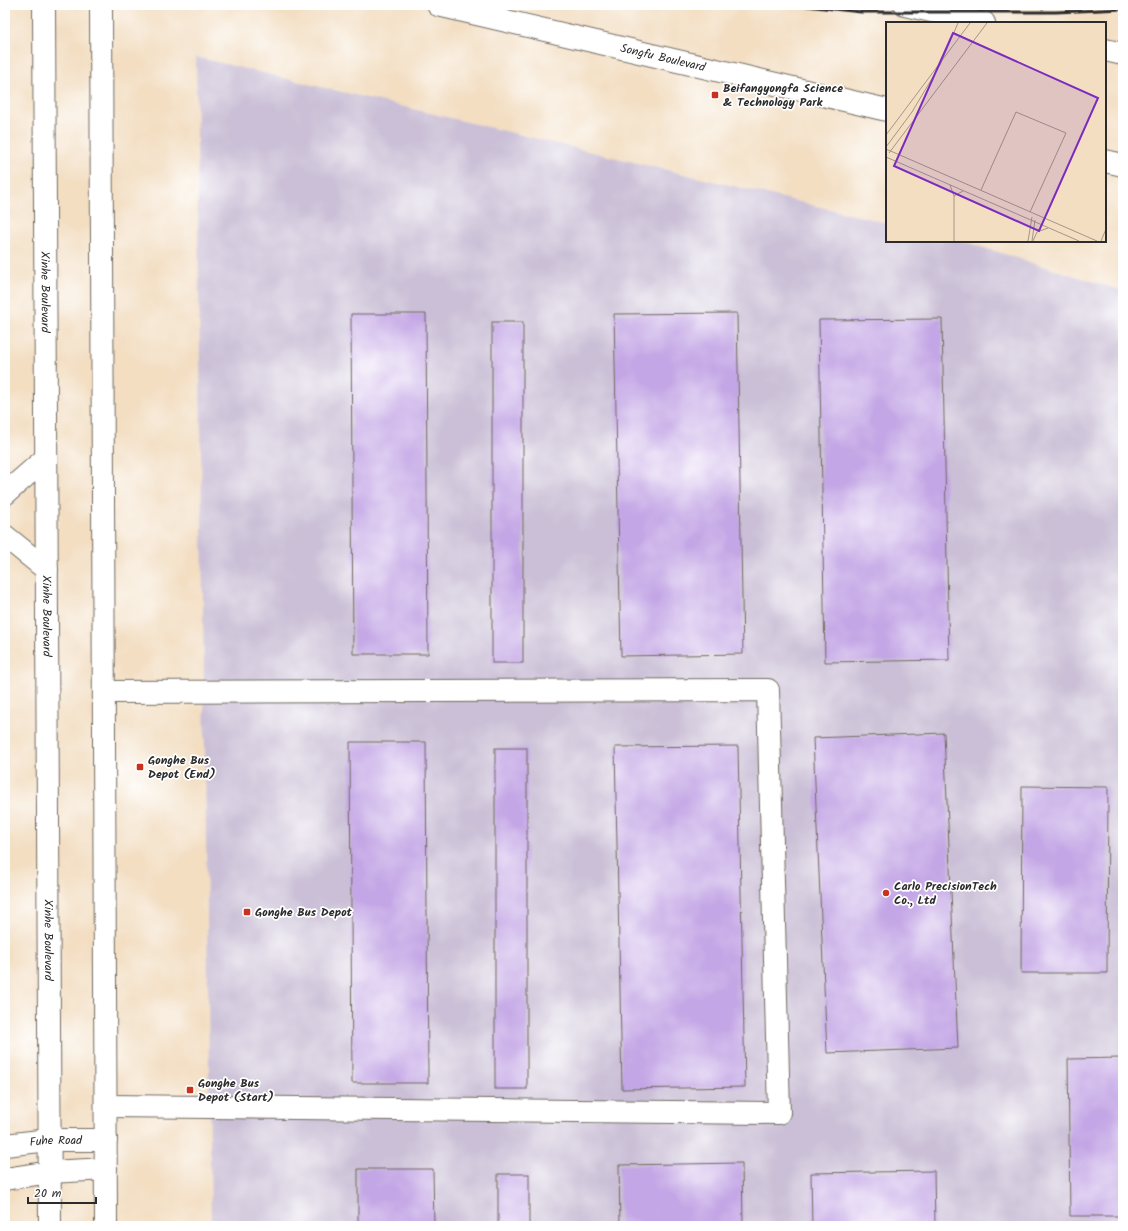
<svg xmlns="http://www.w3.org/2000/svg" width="1128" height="1231" viewBox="0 0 1128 1231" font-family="Kalam,sans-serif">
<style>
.industrial{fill:#cabfd6}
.building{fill:#c3a6e5}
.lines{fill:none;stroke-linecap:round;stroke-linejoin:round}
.minor-casing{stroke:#716a60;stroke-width:24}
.secondary-casing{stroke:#716a60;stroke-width:24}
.primary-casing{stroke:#716a60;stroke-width:24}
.minor{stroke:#fff;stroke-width:22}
.secondary{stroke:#fff;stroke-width:22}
.primary{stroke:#fff;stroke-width:22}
.rail{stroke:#2b2b2b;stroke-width:3}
.poi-dot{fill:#c8321e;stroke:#fff;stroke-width:1.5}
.labels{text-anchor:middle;stroke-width:3.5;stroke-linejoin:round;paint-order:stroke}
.street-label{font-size:12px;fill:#2b2b2b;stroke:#fff}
.poi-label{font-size:12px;font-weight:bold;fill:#2b2b2b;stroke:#fff;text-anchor:start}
.inset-road{fill:none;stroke:#a39686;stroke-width:1}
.view{fill:#7b2cbf;fill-opacity:0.15;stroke:#7b2cbf;stroke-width:2}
.inset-edge{fill:none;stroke:#2b2b2b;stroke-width:2}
</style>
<rect width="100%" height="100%" fill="#fff"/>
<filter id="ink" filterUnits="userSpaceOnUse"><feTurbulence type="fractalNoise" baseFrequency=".025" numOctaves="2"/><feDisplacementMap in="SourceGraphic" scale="8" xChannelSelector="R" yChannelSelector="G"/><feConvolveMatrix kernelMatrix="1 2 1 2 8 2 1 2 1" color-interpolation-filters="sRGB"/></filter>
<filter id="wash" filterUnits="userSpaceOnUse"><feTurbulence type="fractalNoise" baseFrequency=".012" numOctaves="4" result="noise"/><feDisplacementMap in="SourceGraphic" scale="16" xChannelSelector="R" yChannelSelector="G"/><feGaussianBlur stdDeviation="0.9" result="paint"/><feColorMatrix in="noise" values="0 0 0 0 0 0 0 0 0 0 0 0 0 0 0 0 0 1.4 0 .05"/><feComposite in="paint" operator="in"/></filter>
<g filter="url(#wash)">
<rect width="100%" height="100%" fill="#f3dec2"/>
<!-- industrial -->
<path class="industrial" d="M 196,57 L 887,223 L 887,241 L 962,241 L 1123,291 L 1123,1226 L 211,1226 Z"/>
<g id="blocks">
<!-- building -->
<g class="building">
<path d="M 737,313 L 743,654 L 621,656 L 614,314 Z"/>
<path d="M 351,314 L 426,314 L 428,654 L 353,654 Z"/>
<path d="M 942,319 L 949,660 L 825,662 L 819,320 Z"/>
<rect x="492" y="322" width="31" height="341"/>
<path d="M 944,733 L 958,1048 L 827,1053 L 813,738 Z"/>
<path d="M 350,742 L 426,742 L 428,1083 L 352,1083 Z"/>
<path d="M 738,746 L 745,1087 L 622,1089 L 615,747 Z"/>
<rect x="495" y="748" width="32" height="341"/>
<path d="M 1022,786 L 1108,787 L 1107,973 L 1021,973 Z"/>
<path d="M 1123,1058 L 1123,1216 L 1070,1216 L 1068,1059 Z"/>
<path d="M 742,1163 L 743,1226 L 620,1226 L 619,1165 Z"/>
<path d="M 358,1169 L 433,1169 L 434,1226 L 358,1226 Z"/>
<path d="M 934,1171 L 935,1226 L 812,1226 L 811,1173 Z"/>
<rect x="498" y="1174" width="31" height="52"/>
</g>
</g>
</g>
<g filter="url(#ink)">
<use href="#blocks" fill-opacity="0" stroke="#716a60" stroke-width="1"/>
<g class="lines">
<defs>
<g id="minor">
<path d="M 5,494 L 46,458"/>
<path d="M 5,536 L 47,570"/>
<path d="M 104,692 L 768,690 L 779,1113 L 106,1106"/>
</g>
<g id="secondary">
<path id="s1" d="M 44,5 L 50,1226"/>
<path d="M 101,5 L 106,1226"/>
<path id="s2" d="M 5,1145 L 49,1140 L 106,1140"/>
<path d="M 5,1179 L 50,1172 L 106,1169"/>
</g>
<g id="primary">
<path id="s3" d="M 438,5 L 887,110"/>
<path d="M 905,5 L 984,23"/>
<path d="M 1105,50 L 1123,54"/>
<path d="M 1105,161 L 1123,165"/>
</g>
</defs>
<!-- minor casing -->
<use href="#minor" class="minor-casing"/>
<!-- secondary casing -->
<use href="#secondary" class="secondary-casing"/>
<!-- primary casing -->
<use href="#primary" class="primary-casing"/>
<!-- minor -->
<use href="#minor" class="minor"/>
<!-- secondary -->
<use href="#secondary" class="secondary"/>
<!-- primary -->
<use href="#primary" class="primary"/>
<!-- rail -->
<path class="rail" d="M 797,5 L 861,12 L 1056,12 L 1123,9"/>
</g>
</g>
<!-- markers -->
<g class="poi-dot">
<rect x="711" y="91" width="8" height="8" rx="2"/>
<rect x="136" y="763" width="8" height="8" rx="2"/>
<circle cx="886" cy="893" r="4"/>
<rect x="243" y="908" width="8" height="8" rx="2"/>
<rect x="186" y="1086" width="8" height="8" rx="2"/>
</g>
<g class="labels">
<!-- street labels -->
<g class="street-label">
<text dy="4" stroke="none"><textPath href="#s3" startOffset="231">Songfu Boulevard</textPath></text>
<text dy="4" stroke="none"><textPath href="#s1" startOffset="287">Xinhe Boulevard</textPath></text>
<text dy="4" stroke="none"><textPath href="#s1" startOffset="611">Xinhe Boulevard</textPath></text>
<text dy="4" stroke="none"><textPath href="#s1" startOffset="935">Xinhe Boulevard</textPath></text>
<text dy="4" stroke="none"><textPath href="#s2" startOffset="51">Fuhe Road</textPath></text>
</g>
<!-- poi labels -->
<g class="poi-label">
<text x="723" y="92">Beifangyongfa Science<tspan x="723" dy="14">&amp; Technology Park</tspan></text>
<text x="148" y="764">Gonghe Bus<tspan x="148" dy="14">Depot (End)</tspan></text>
<text x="894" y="890">Carlo PrecisionTech<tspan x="894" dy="14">Co., Ltd</tspan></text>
<text x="255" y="916">Gonghe Bus Depot</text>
<text x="198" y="1087">Gonghe Bus<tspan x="198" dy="14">Depot (Start)</tspan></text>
</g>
</g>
<!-- overview -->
<g transform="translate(886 22)">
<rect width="220" height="220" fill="#f3dec2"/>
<path class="inset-road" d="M 0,113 L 84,1M 0,125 L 26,90 L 54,43 L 72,1M 0,127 L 211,219M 3,131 L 101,1M 0,135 L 193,219M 64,163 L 68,174 L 77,169M 95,168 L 130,90 L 180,111 L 144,190M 68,219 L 68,174M 142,219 L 146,195M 146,219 L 149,198M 147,219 L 151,210 L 162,206M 215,219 L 220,207"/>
<path class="view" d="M 67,11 L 212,76 L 153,209 L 8,144 Z"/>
<rect width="220" height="220" class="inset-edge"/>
</g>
<!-- margin -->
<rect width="1128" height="1231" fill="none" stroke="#fff" stroke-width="20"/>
<!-- scale -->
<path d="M28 1197v6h68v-6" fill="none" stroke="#2b2b2b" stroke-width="2"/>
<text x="34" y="1197" font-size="12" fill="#2b2b2b" stroke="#ffffff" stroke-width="3" paint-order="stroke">20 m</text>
</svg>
